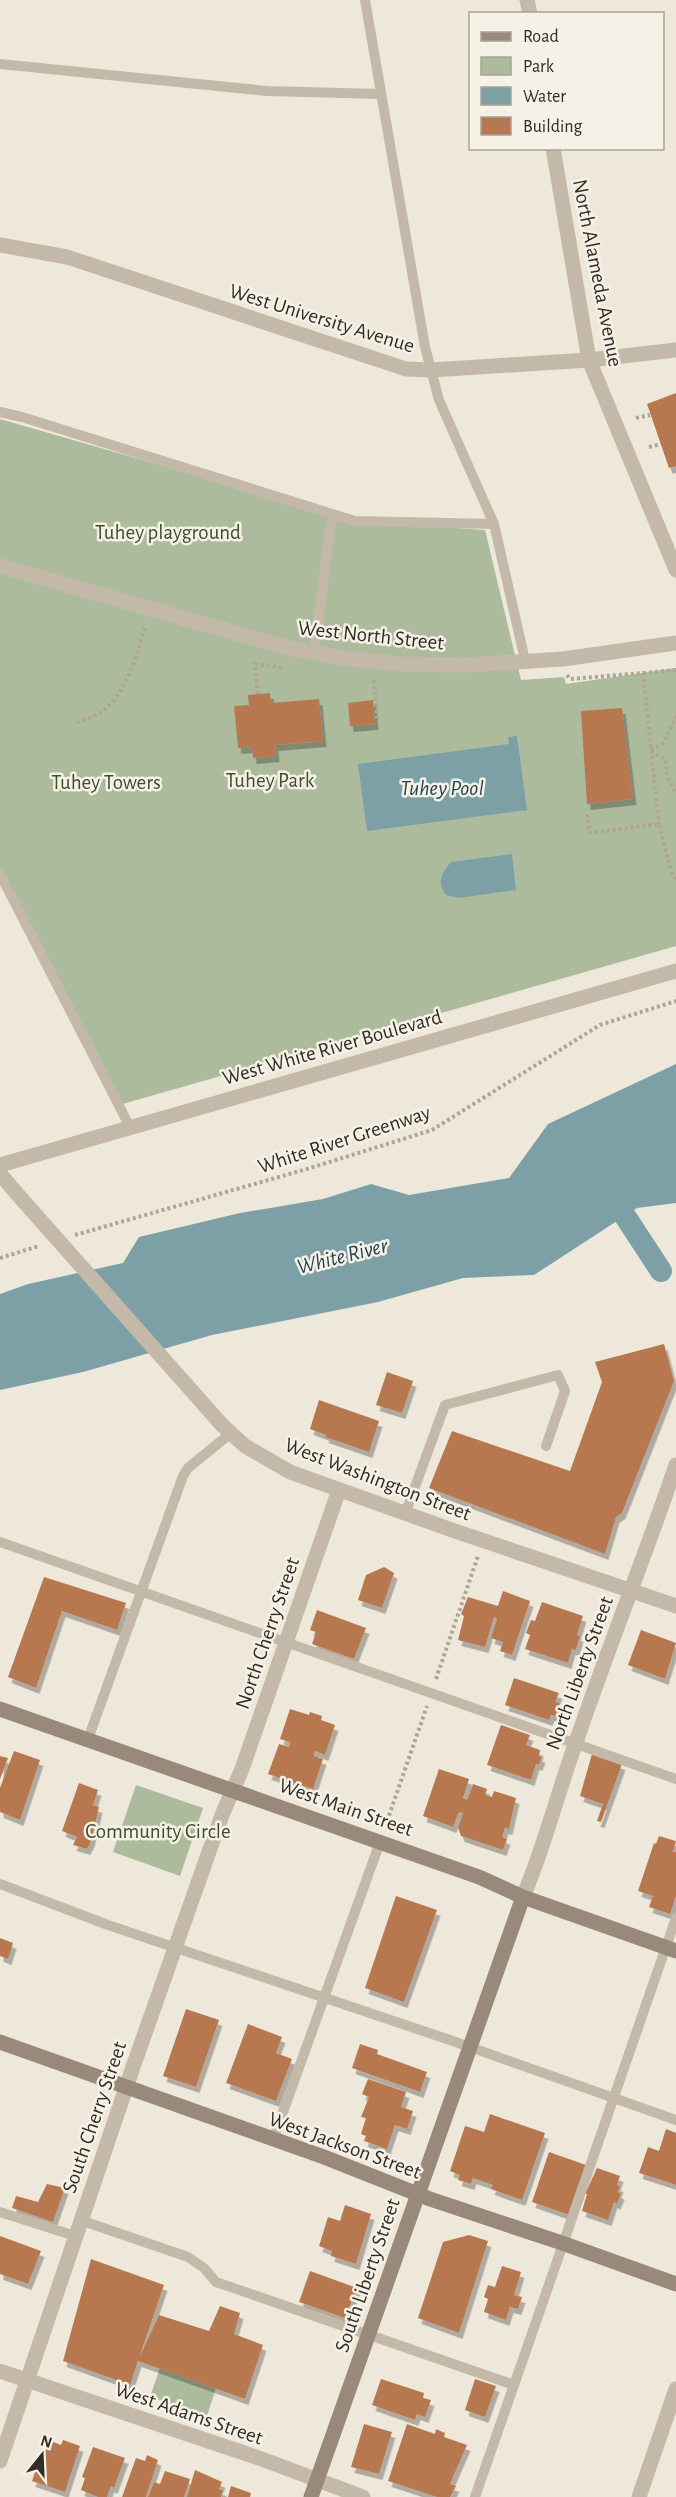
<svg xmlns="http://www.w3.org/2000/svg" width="676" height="2497" viewBox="0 0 676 2497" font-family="'Alegreya Sans',sans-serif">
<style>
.green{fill:#adbb9d}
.water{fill:#7da0a7}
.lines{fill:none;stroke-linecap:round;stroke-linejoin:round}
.canal{stroke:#7da0a7;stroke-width:22}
.building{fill:#b77850;filter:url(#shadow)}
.path{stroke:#b0a493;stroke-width:4;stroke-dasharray:3 3;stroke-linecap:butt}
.service{stroke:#c4b9a8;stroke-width:10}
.minor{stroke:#c4b9a8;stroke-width:15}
.tertiary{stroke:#c4b9a8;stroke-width:15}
.secondary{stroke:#98897a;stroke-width:15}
.minor-bridge{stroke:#c4b9a8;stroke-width:15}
.labels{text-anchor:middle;stroke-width:5;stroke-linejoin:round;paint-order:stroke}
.street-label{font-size:21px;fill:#322c27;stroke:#f6f1e6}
.park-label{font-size:21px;fill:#3e4e2e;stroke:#f6f1e6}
.water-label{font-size:22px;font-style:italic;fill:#22454f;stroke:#f6f1e6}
</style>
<defs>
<filter id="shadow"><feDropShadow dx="3.5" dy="6" stdDeviation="0" flood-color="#0004"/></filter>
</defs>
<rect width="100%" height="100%" fill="#eee8db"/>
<!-- green -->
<g class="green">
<path d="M 0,419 L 355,521 L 485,530 L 521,680 L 564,677 L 566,684 L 676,668 L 676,946 L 119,1105 L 0,874 Z"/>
<path d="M 136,1785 L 203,1808 L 180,1876 L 113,1852 Z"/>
<path d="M 160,2368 L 216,2388 L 207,2416 L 150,2397 Z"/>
</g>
<!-- water -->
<g class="water">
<path d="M 517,736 L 527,810 L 367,831 L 358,764 L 509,744 L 508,737 Z"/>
<path d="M 512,854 L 516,890 L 459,898 L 446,895 C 436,883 442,872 451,862 Z"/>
<path d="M 676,1064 L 676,1203 L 637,1208 L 534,1275 L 463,1278 L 378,1302 L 212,1335 L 83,1372 L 0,1390 L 0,1294 L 28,1284 L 123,1263 L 139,1237 L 240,1213 L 323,1199 L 371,1184 L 409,1195 L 509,1178 L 548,1124 Z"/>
</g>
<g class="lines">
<!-- canal -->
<path class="canal" d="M 608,1190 L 661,1271"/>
</g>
<!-- building -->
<g class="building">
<path d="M 676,393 L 676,466 L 669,468 L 647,404 Z"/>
<path d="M 270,693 L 271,703 L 319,699 L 323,741 L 275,745 L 276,756 L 253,758 L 252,747 L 238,748 L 234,706 L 249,705 L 248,695 Z"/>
<path d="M 373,700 L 375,724 L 350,726 L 348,703 Z"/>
<path d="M 622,708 L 633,799 L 587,804 L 581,711 Z"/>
<path d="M 664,1344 L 674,1381 L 622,1513 L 616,1517 L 605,1554 L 429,1488 L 452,1431 L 570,1471 L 602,1382 L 595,1362 Z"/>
<path d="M 387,1372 L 413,1381 L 402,1413 L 376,1405 Z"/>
<path d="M 319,1400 L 379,1421 L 369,1452 L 325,1437 L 326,1435 L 310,1429 Z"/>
<path d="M 384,1567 L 394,1573 L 382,1608 L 358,1600 L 366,1575 Z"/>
<path d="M 44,1577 L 126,1603 L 117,1630 L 62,1611 L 36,1688 L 8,1677 Z"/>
<path d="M 503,1591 L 530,1601 L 512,1655 L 500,1651 L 503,1642 L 491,1638 L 497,1619 L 494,1617 L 485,1647 L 458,1640 L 464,1616 L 461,1614 L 468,1597 L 498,1606 Z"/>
<path d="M 542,1602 L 583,1616 L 577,1635 L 580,1636 L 576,1650 L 572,1649 L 568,1663 L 525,1649 L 530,1635 L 526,1633 L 531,1620 L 535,1621 Z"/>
<path d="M 317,1610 L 366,1628 L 354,1659 L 312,1644 L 316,1632 L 310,1630 Z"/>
<path d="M 641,1630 L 676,1643 L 665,1679 L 628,1665 Z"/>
<path d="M 514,1678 L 559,1693 L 555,1702 L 560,1703 L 555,1716 L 551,1715 L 549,1720 L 505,1705 Z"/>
<path d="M 290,1709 L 309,1715 L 310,1712 L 322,1716 L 321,1720 L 335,1725 L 325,1755 L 315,1751 L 314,1756 L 323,1759 L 313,1789 L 268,1774 L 279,1744 L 289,1747 L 290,1742 L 280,1739 Z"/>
<path d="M 501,1725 L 530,1735 L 526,1745 L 540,1750 L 539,1756 L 542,1757 L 539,1765 L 536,1764 L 531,1780 L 487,1765 Z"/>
<path d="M 14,1751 L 40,1760 L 20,1820 L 0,1812 L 0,1788 Z"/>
<path d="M 592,1754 L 622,1764 L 601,1822 L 597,1821 L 603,1804 L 580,1796 Z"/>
<path d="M 0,1756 L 8,1758 L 0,1779 Z"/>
<path d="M 439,1769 L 469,1779 L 463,1798 L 467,1800 L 473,1784 L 487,1789 L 485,1795 L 492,1797 L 494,1791 L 516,1798 L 509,1829 L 505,1828 L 502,1837 L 507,1839 L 503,1850 L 461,1836 L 458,1827 L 463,1813 L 459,1812 L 463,1802 L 453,1827 L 423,1816 Z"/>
<path d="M 79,1783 L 98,1790 L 93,1805 L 99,1807 L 91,1841 L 87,1849 L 73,1845 L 77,1837 L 62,1831 Z"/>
<path d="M 659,1836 L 676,1841 L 673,1852 L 676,1852 L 676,1896 L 670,1914 L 649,1907 L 653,1896 L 638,1891 L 654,1843 L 656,1844 Z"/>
<path d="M 396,1896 L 437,1910 L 404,2002 L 365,1988 Z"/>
<path d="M 0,1938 L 13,1943 L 8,1959 L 0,1956 Z"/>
<path d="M 186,2009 L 219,2020 L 196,2087 L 163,2076 Z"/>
<path d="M 248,2024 L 282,2037 L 276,2053 L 292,2059 L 276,2101 L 226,2083 Z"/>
<path d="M 360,2044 L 378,2050 L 377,2054 L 427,2072 L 420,2092 L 352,2068 Z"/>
<path d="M 368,2079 L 406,2092 L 401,2107 L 413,2111 L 407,2129 L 395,2125 L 387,2149 L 364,2141 L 366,2136 L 361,2134 L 366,2118 L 361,2117 L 369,2097 L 362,2094 Z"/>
<path d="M 490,2114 L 545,2133 L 522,2200 L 491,2189 L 493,2185 L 473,2178 L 471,2184 L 458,2180 L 460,2175 L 450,2171 L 465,2126 L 484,2132 Z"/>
<path d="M 666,2129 L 676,2133 L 676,2185 L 639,2173 L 648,2147 L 659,2151 Z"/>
<path d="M 549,2152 L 586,2165 L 569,2215 L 532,2202 Z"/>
<path d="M 597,2168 L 620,2176 L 617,2185 L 620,2186 L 618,2192 L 621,2194 L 617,2204 L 614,2202 L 608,2220 L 582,2211 L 587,2194 L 585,2194 Z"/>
<path d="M 47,2184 L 65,2188 L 53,2222 L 12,2208 L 16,2196 L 38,2202 Z"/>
<path d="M 345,2205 L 371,2214 L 356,2264 L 331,2256 L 332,2251 L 319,2246 L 328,2217 L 340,2221 Z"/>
<path d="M 469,2235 L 488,2241 L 459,2333 L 418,2318 L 443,2242 Z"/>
<path d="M 0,2236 L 41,2251 L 28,2284 L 0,2274 Z"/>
<path d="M 91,2259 L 164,2285 L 139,2358 L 159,2315 L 209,2331 L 220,2306 L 240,2313 L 234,2334 L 263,2345 L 245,2399 L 138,2361 L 130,2385 L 63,2361 Z"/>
<path d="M 502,2266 L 521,2272 L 514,2295 L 522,2297 L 518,2309 L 510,2307 L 506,2320 L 484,2312 L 488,2299 L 484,2297 L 488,2285 L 495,2287 Z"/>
<path d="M 310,2271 L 357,2288 L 345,2318 L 299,2302 Z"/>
<path d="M 381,2379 L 424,2393 L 423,2398 L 431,2400 L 425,2417 L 417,2414 L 415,2420 L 372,2405 Z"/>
<path d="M 475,2379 L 496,2386 L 485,2417 L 465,2410 Z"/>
<path d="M 364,2424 L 392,2432 L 379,2474 L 351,2467 Z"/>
<path d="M 407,2424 L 435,2434 L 436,2429 L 445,2433 L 444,2437 L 467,2445 L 450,2484 L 456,2486 L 450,2497 L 437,2497 L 388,2481 Z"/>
<path d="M 46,2439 L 61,2445 L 63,2440 L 80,2446 L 65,2492 L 32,2481 Z"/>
<path d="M 93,2447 L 125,2458 L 114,2488 L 111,2486 L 107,2497 L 98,2497 L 81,2490 L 85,2478 L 82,2477 Z"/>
<path d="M 147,2455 L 158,2460 L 146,2497 L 122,2497 L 136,2458 L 145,2461 Z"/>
<path d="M 195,2470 L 222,2482 L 219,2489 L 223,2490 L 221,2497 L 187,2497 Z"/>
<path d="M 165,2471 L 190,2479 L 184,2497 L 148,2497 L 154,2482 L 160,2484 Z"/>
<path d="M 231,2486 L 251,2493 L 250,2497 L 228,2497 Z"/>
</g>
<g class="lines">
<!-- path -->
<g class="path">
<path d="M 636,418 L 650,415"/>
<path d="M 649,447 L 661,444"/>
<path d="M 643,673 L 676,670"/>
<path d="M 567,675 L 570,679 L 643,673 L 659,824"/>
<path d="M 374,680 L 377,718"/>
<path d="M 258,694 L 255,664 L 284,668"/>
<path d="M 77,723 C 85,719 96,716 103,711 C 127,691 138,654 145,625"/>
<path d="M 651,750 L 664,743 L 676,716"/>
<path d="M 651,751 L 666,760 L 667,777 L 676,793"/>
<path d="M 587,814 L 590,833 L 659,824 L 671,871 L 676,879"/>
<path d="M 75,1235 L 307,1169 L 432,1130 L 600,1025 L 676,1001"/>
<path d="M 0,1258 L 39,1246"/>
<path d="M 436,1679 L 478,1556"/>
<path d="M 385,1827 L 427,1706"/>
</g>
<!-- service -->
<g class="service">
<path d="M 0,64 L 267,91 L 381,94"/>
<path d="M 0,412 L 22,417 L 355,521 L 494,524 L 439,400 L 425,347 L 365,0"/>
<path d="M 494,524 L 525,660"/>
<path d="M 314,653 L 330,529 L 334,515"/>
<path d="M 0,874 L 130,1127"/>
<path d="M 405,1514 L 445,1405 L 558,1375 L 565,1391 L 546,1446"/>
<path d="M 0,1542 L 676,1779"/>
<path d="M 88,1739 L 183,1476 L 188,1468 L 231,1433"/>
<path d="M 0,1884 L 108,1925 L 450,2040 L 676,2120"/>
<path d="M 273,2140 L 380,1842"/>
<path d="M 0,2212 L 75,2236"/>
<path d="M 80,2220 L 188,2257 L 204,2268 L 216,2282 L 514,2385"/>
<path d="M 475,2497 C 542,2304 610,2111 676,1918"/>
</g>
<!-- minor -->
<g class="minor">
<path d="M 527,0 L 530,14"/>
<path d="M 553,148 L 589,360 L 676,570"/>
<path d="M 0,566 L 288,648 L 344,658 L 400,664 L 466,665 L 563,659 L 676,643"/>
<path d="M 0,1174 L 19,1196"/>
<path d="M 222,1425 L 245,1446 L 290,1472 L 452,1530 L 676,1606"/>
<path d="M 523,1897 C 544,1848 557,1795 575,1745 C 607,1651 644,1559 676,1465"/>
<path d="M 0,2371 L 259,2458 L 363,2497"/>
<path d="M 0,2461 L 133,2067 L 222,1815 L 242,1769 L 339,1490"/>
<path d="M 639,2497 L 676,2389"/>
</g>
<!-- tertiary -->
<g class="tertiary">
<path d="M 0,245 L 67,257 L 406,369 L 431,370 L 589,360 L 676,350"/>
<path d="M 0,1165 L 676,971"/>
</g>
<!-- secondary -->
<g class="secondary">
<path d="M 0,1709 L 479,1877 L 523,1897 L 676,1951"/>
<path d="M 0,2042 L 324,2157 L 430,2199 L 562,2243 L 676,2284"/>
<path d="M 311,2497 L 523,1897"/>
</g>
<!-- minor-bridge -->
<path class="minor-bridge" d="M 19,1196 L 222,1425"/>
</g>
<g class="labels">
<!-- street labels -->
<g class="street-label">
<text transform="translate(598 273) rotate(79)" y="7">North Alameda Avenue</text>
<text transform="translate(322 318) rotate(17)" y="7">West University Avenue</text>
<text transform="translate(371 635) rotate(6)" y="7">West North Street</text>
<text transform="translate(332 1047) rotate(-16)" y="7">West White River Boulevard</text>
<text transform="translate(344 1139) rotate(-18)" y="7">White River Greenway</text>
<text transform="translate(378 1479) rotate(21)" y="7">West Washington Street</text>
<text transform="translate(267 1633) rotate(-71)" y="7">North Cherry Street</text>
<text transform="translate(579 1673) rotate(-70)" y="7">North Liberty Street</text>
<text transform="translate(346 1807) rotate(19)" y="7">West Main Street</text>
<text transform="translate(94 2117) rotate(-71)" y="7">South Cherry Street</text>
<text transform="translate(345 2145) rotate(20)" y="7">West Jackson Street</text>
<text transform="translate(367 2275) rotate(-71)" y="7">South Liberty Street</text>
<text transform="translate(189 2413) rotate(19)" y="7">West Adams Street</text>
</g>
<!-- park labels -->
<g class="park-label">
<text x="168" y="539">Tuhey playground</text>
<text x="270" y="787">Tuhey Park</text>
<text x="106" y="789">Tuhey Towers</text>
<text x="158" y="1838">Community Circle</text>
</g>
<!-- water labels -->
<g class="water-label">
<text x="442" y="795">Tuhey Pool</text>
<text transform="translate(342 1255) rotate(-14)" y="8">White River</text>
</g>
</g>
<!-- legend -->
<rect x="469" y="12" width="195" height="138" fill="#f6f1e6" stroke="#a8a29a" stroke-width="1.5"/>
<rect x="481" y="32" width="30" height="9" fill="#98897a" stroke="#a8a29a" stroke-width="1.5"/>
<text x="523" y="42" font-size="18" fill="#322c27">Road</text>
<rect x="481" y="57" width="30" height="18" fill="#adbb9d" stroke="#a8a29a" stroke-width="1.5"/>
<text x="523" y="72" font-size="18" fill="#322c27">Park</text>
<rect x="481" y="87" width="30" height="18" fill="#7da0a7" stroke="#a8a29a" stroke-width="1.5"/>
<text x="523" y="102" font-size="18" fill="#322c27">Water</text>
<rect x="481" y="117" width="30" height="18" fill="#b77850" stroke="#a8a29a" stroke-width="1.5"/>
<text x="523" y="132" font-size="18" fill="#322c27">Building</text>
<!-- north arrow -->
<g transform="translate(42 2455) rotate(18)" stroke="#f6f1e6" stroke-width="4.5" paint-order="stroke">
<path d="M0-4.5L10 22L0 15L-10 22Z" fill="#322c27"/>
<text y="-9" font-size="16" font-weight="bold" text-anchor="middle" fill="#322c27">N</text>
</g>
</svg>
